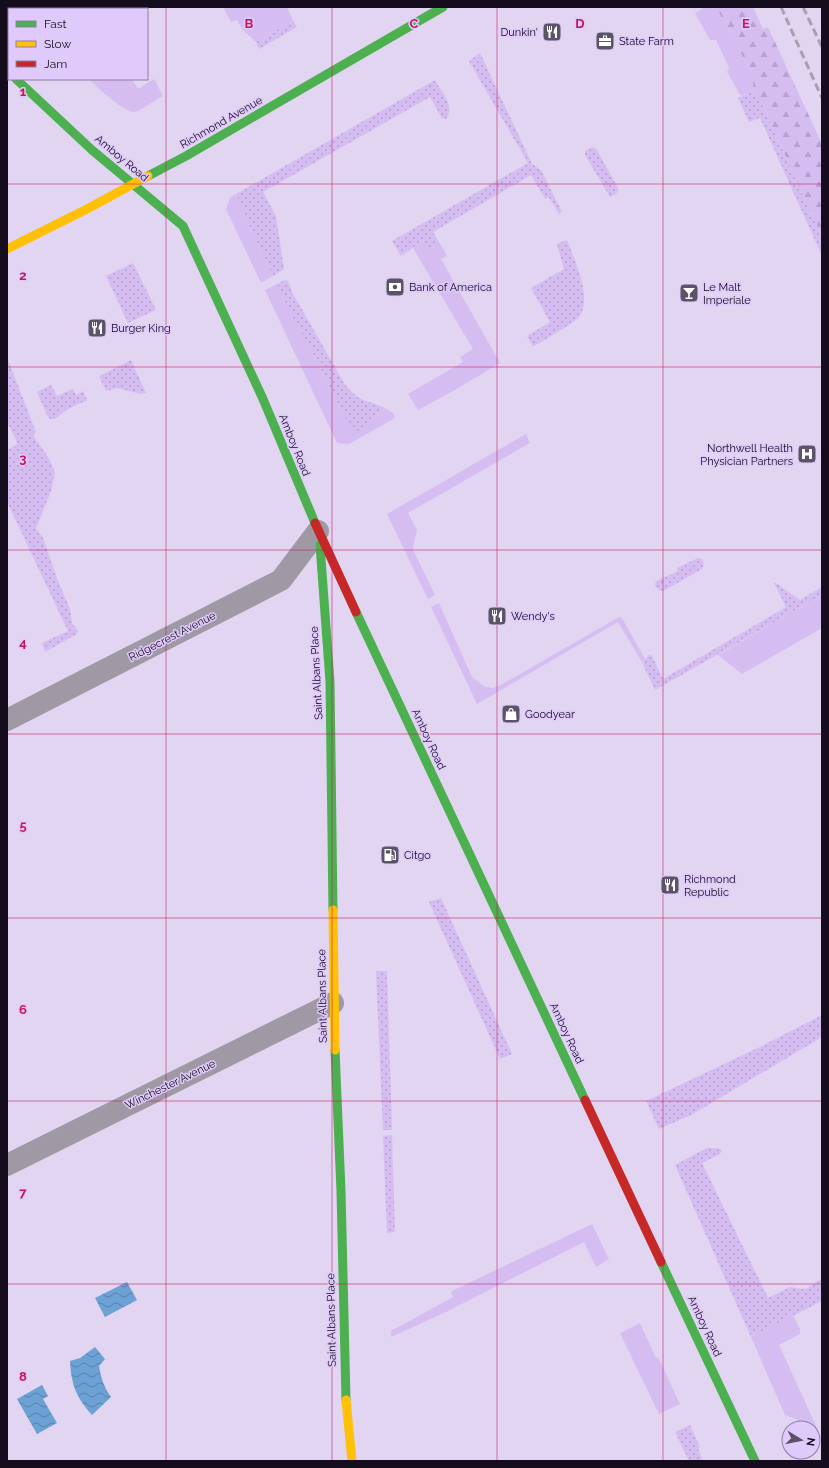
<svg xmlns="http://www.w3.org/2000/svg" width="829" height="1468" viewBox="0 0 829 1468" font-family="Raleway,sans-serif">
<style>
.grass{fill:#d5bdf2}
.forest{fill:url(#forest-firs)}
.garden{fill:url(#garden-dots)}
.water{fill:url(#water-waves)}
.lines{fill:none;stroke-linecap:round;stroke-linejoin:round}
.street{stroke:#9e99a5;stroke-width:22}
.fast{stroke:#4caf50;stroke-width:9}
.slow{stroke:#ffc107;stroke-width:9}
.jam{stroke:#c62828;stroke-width:9}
.rail{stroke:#a8a0b1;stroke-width:3;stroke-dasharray:8 4;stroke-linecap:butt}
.grid{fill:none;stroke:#c2185b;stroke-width:1;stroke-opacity:0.55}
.labels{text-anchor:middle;stroke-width:3;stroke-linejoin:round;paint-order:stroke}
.poi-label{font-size:11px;fill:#150d1e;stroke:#e0cafc;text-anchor:start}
.street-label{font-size:11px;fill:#150d1e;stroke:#e0cafc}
.grid-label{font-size:13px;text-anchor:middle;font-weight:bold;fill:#c2185b;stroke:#e0cafc;stroke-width:3;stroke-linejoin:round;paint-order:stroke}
</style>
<defs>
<pattern id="forest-firs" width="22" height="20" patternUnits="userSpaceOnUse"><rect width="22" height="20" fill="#d5bdf2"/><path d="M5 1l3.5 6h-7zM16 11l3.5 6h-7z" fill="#b6a1cf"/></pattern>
<pattern id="garden-dots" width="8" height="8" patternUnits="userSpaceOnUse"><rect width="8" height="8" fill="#d5bdf2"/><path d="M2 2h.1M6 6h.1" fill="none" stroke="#b6a1cf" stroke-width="1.8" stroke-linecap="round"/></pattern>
<pattern id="water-waves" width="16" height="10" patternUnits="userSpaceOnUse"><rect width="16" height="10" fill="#6ca1d5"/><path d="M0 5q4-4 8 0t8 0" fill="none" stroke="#5882ac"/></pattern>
</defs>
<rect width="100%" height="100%" fill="#e1d5f1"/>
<!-- grass -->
<g class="grass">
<path d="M 223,7 L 287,7 L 293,21 L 256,42 L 242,29 L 237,20 L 231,22 Z"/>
<path d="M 705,7 L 716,7 L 749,68 C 752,76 755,84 752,92 L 741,96 L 727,72 L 729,67 L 716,40 L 710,40 L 695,13 Z"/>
<path d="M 89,79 L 132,79 L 138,89 L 154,79 L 163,96 C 155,100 142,110 135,112 C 124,113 97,87 89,79 Z"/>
<path d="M 236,194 L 251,230 L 273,276 L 261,283 L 226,209 L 230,197 Z"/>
<path d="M 424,240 L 429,247 L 439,242 L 447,256 L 441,259 L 500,363 L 460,387 L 418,410 L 408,394 L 463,362 L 460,357 L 473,349 L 413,248 Z"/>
<path d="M 277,284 L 287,307 L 316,359 L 344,415 L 380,415 L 385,408 L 393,413 L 395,418 L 349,444 L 337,443 L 265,290 Z"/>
<path d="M 526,434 L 530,443 L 408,513 L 417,530 L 413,547 L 415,554 L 435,595 L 428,599 L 387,514 Z"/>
<path d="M 822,595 L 822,628 L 742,674 L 718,655 Z"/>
<path d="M 439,603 L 472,677 L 485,687 L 493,688 L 501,685 L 619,617 L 622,618 L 645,659 L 642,662 L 618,622 L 477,704 L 431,607 Z"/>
<path d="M 592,1224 L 609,1259 L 596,1267 L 584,1242 L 446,1312 L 391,1337 L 391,1331 L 453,1297 L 451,1292 L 454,1290 Z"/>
<path d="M 793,1315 L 800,1329 L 800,1334 L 779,1345 L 818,1430 L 813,1432 L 813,1428 L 802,1428 L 798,1420 L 785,1415 L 751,1337 Z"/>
<path d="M 640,1323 L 656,1358 L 658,1357 L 680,1404 L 659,1414 L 620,1333 Z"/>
</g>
<!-- forest -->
<path class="forest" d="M 716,7 L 753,7 L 763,29 L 768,27 L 822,144 L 822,237 L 757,93 L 752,92 C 755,84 752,76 749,68 Z"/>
<!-- garden -->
<g class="garden">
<path d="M 293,21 L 297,27 L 259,49 L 256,42 Z"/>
<path d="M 480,53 L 532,164 L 541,170 L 562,212 L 559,214 L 549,197 L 545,199 L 531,175 L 433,232 L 439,242 L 429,248 L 424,240 L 401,256 L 392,241 L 528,163 L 469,61 Z"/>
<path d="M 435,80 C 441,92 455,105 447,118 L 445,119 L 442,118 L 430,97 L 263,192 L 276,216 L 284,269 L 273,276 L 251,230 L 236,194 Z"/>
<path d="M 752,92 L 757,93 L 822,237 L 822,256 L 760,118 L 749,122 L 738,98 Z"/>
<path d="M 593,147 L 597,150 L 619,190 L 616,194 L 610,197 L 585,155 L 585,151 Z"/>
<path d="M 567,240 C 574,259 595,302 577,319 C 566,328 545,339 533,347 L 527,336 L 550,322 L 531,288 L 564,269 L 557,244 Z"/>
<path d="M 133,263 L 156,310 L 128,323 L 106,276 Z"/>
<path d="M 285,280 L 288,281 L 292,292 L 344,383 C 360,404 364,398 385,408 C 378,418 367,430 355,431 L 344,415 L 316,359 L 287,307 L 277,284 Z"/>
<path d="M 7,357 L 36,432 L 33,435 L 50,460 L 55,473 L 51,491 L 36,528 L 43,538 L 58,581 L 70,609 L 72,623 L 78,631 L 77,634 L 45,652 L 42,643 L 68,631 L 7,502 L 7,450 L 18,444 L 7,422 Z"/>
<path d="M 131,360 L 146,393 L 141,394 L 117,388 L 106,391 L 99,376 Z"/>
<path d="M 51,385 L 57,396 L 73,389 L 76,395 L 83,391 L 87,400 L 66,410 L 55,419 L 50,419 L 47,415 L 37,392 Z"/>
<path d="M 698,558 L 702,559 C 704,562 704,565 702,569 L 665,590 C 660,592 657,589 655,585 L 656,581 L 678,571 L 677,568 Z"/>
<path d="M 774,583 L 776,583 L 800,600 L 822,587 L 822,595 L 655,690 L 642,662 L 649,655 L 652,656 L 663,679 L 786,607 Z"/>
<path d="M 441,898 L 512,1054 L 500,1059 L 429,902 Z"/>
<path d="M 376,971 L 387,971 L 392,1130 L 383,1130 Z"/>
<path d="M 822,1015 L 822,1037 L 693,1114 L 659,1129 L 646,1101 L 762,1046 Z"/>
<path d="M 392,1135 L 395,1232 L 387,1233 L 383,1136 Z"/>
<path d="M 707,1148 L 717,1148 L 722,1150 L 720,1154 L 702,1163 L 768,1298 L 790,1287 L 802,1289 L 807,1288 L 822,1279 L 822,1301 L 751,1337 L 675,1165 Z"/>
<path d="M 690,1425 L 700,1447 L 698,1449 L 703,1461 L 689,1461 L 675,1432 Z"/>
</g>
<!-- water -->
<g class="water">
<path d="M 127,1282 L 137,1300 L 105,1317 L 95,1298 Z"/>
<path d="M 95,1347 L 105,1359 L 99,1366 C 101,1378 104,1387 111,1397 L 92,1415 C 76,1397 71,1384 70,1361 L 80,1358 Z"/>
<path d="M 42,1385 L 48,1396 L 43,1399 L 57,1423 L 37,1434 L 17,1399 Z"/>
</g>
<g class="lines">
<!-- street -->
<g class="street">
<path d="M 7,720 L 281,580 L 318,531"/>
<path d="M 7,1165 L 333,1003"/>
</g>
<!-- fast -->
<g class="fast">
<path d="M 16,79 L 92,150 L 183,226 L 263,399 L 315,523"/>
<path d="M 148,176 L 186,156 L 443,7"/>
<path d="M 320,545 L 330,682 L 333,910"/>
<path d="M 356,612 L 585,1100"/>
<path d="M 335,1050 L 341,1191 L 346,1400"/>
<path d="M 661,1262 L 755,1461"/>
</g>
<!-- slow -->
<g class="slow">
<path d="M 7,249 L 87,209 L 148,176"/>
<path d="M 333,910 L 335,1050"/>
<path d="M 346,1400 L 352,1461"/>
</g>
<!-- jam -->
<g class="jam">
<path d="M 315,523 L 356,612"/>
<path d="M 585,1100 L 661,1262"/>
</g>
<!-- rail -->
<g class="rail">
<path d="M 781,7 L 822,98"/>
<path d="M 803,7 L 822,47"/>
</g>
</g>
<!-- grid -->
<path class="grid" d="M 166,7 L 166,1461M 332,7 L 332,1461M 497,7 L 497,1461M 663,7 L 663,1461M 7,184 L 822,184M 7,367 L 822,367M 7,550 L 822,550M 7,734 L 822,734M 7,918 L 822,918M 7,1101 L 822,1101M 7,1284 L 822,1284"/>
<!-- icons -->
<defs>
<symbol id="restaurant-square" viewBox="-11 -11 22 22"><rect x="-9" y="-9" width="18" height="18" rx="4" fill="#5c5368" stroke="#e0cafc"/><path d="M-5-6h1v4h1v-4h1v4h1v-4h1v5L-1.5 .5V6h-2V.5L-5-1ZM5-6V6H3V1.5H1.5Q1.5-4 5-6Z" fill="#fff"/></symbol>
<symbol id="office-square" viewBox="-11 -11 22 22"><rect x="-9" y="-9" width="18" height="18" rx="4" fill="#5c5368" stroke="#e0cafc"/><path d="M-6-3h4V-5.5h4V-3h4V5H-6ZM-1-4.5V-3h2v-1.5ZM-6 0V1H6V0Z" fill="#fff"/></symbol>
<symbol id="bank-square" viewBox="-11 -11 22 22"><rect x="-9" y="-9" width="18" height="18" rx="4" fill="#5c5368" stroke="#e0cafc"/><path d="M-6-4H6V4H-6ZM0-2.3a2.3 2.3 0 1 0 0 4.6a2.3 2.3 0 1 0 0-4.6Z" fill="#fff"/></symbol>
<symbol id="bar-square" viewBox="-11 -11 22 22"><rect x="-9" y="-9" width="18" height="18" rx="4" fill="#5c5368" stroke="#e0cafc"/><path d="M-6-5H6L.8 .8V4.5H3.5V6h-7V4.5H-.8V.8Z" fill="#fff"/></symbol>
<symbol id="hospital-square" viewBox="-11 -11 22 22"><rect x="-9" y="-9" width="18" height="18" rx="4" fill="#5c5368" stroke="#e0cafc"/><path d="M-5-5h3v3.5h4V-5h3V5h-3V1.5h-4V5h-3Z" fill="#fff"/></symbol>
<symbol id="shop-square" viewBox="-11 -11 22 22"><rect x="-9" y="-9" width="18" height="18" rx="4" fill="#5c5368" stroke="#e0cafc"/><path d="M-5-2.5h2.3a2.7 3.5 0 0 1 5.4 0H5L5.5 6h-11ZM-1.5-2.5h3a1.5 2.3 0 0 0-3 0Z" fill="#fff"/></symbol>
<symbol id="fuel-square" viewBox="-11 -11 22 22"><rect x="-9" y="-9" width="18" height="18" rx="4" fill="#5c5368" stroke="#e0cafc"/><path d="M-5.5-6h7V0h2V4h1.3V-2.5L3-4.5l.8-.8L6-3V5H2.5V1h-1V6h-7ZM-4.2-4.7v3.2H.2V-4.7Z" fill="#fff"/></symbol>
</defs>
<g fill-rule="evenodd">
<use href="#restaurant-square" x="541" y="21" width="22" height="22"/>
<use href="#office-square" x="594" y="30" width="22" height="22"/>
<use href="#bank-square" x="384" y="276" width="22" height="22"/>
<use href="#bar-square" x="678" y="282" width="22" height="22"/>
<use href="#restaurant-square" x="86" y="317" width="22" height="22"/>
<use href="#hospital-square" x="796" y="443" width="22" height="22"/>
<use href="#restaurant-square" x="486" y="605" width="22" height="22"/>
<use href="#shop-square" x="500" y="703" width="22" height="22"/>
<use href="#fuel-square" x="379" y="844" width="22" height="22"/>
<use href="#restaurant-square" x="659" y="874" width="22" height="22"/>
</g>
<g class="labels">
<!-- poi labels -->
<g class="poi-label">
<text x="538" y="36" text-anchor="end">Dunkin'</text>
<text x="619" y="45">State Farm</text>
<text x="409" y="291">Bank of America</text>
<text x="703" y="291">Le Malt<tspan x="703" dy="13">Imperiale</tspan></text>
<text x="111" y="332">Burger King</text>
<text x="793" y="452" text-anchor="end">Northwell Health<tspan x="793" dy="13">Physician Partners</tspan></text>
<text x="511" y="620">Wendy's</text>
<text x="525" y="718">Goodyear</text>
<text x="404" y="859">Citgo</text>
<text x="684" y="883">Richmond<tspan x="684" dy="13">Republic</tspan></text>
</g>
<!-- street labels -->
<g class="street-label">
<text transform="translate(221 122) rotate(-30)" y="4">Richmond Avenue</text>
<text transform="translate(122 158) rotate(40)" y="4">Amboy Road</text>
<text transform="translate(295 445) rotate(68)" y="4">Amboy Road</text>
<text transform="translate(172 636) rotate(-27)" y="4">Ridgecrest Avenue</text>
<text transform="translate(316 673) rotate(-93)" y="4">Saint Albans Place</text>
<text transform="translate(429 739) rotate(65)" y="4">Amboy Road</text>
<text transform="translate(322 996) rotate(-91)" y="4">Saint Albans Place</text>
<text transform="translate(567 1033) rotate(65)" y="4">Amboy Road</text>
<text transform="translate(170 1084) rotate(-26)" y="4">Winchester Avenue</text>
<text transform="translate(331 1320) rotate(-91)" y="4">Saint Albans Place</text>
<text transform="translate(705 1326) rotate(65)" y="4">Amboy Road</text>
</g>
</g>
<g class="grid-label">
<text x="249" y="28">B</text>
<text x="414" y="28">C</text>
<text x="580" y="28">D</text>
<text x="746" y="28">E</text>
<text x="23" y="96">1</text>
<text x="23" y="280">2</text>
<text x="23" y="463">3</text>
<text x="23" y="647">4</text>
<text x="23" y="830">5</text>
<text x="23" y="1014">6</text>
<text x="23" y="1197">7</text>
<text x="23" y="1381">8</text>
</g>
<!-- border -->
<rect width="829" height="1468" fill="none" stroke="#150d1e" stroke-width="16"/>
<!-- legend -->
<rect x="8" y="8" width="140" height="72" fill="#e0cafc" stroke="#8f7ea3"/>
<rect x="16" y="21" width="20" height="6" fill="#4caf50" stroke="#8f7ea3"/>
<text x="44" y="28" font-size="12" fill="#150d1e">Fast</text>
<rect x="16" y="41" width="20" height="6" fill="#ffc107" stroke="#8f7ea3"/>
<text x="44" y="48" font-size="12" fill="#150d1e">Slow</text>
<rect x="16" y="61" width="20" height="6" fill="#c62828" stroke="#8f7ea3"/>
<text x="44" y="68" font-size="12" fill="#150d1e">Jam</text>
<!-- north arrow -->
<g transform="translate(801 1440) rotate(100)"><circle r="19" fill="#e0cafc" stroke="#8f7ea3"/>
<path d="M0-3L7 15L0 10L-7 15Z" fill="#5c5368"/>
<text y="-6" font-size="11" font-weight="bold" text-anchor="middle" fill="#150d1e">N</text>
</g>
</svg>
